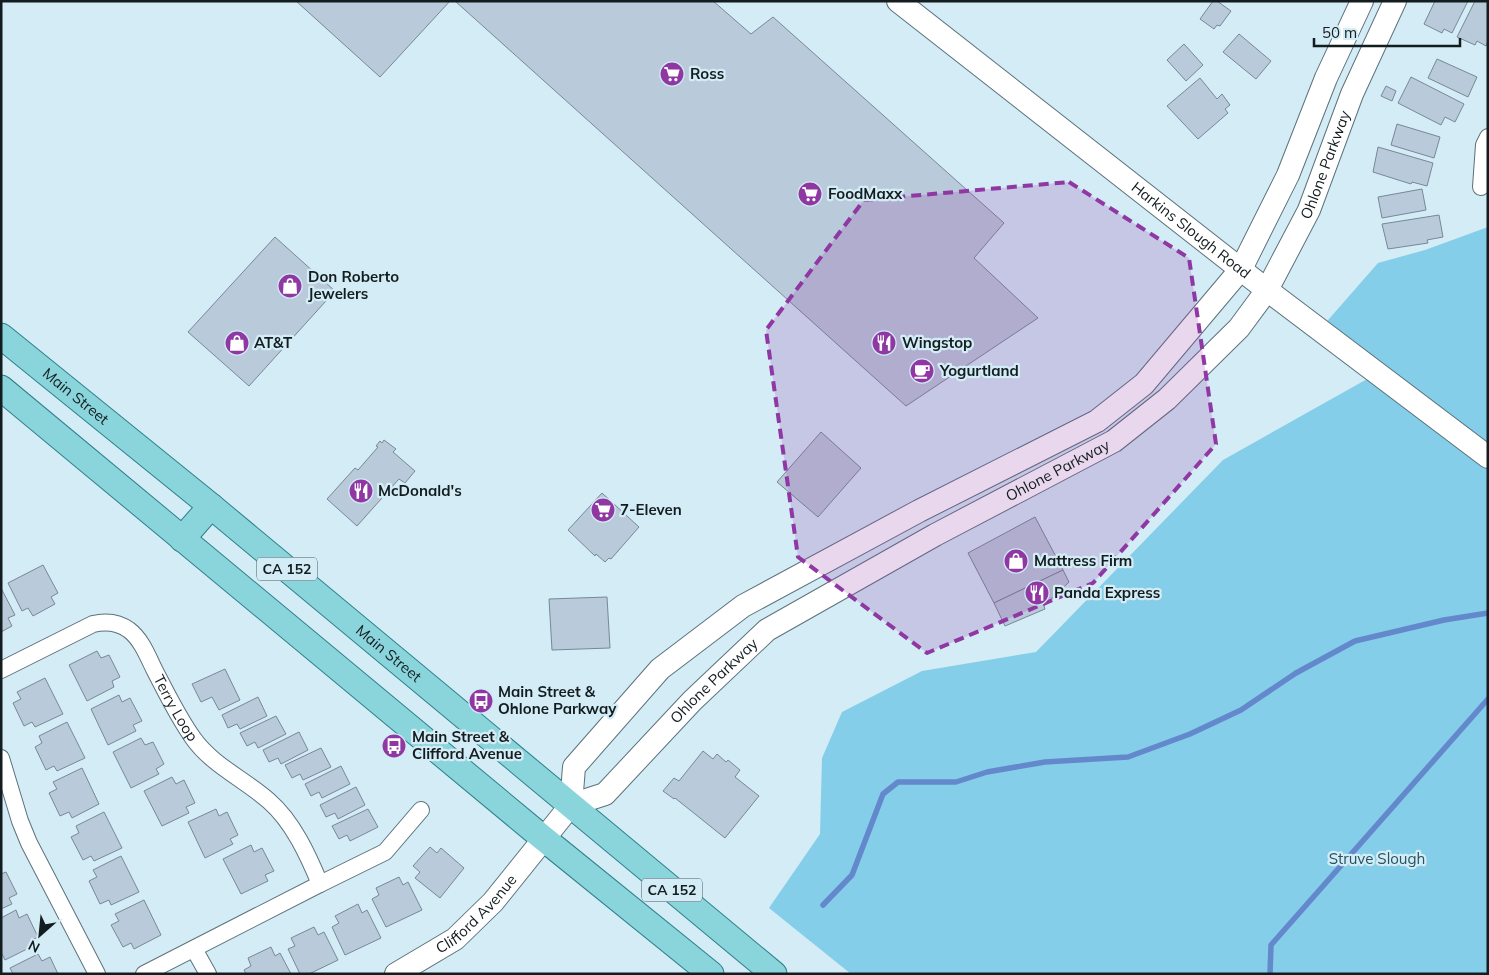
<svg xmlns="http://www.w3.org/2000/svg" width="1489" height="975" viewBox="0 0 1489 975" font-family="Mulish,sans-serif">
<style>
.green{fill:#85cee9}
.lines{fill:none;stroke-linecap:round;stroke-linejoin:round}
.stream{stroke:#6488cc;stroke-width:5.5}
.building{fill:#b9cbda;stroke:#778896}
.street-casing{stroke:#5c727b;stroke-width:18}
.secondary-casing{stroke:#5c727b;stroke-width:24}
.primary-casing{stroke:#2e818a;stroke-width:27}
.street{stroke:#fff;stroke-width:16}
.secondary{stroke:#fff;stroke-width:22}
.primary{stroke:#8ad4db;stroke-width:25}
.marked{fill:#8f37a3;fill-opacity:0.2;stroke:#8f37a3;stroke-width:4;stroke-dasharray:10 6;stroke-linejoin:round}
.labels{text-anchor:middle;stroke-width:4.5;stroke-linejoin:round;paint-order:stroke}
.shield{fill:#d3ecf5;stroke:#4d5a5f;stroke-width:1}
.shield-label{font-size:14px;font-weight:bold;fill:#131c1f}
.poi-label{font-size:15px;font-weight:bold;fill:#131c1f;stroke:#d3ecf5;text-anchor:start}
.street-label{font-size:15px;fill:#131c1f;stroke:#d3ecf5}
.park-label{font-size:15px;fill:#255362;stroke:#d3ecf5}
</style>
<rect width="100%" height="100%" fill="#d3ecf5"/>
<!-- green -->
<path class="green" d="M 1488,227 L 1488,974 L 851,974 L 769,908 L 820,834 L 822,758 L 842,712 L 922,671 L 1036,652 L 1223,460 L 1385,369 L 1322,327 L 1378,263 L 1425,250 Z"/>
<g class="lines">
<!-- stream -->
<g class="stream">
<path d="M 823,905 L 852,875 L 883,794 L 898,782 L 956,782 L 987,772 L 1045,762 L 1128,757 L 1190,734 L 1241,710 L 1296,673 L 1355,641 L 1444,620 L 1488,613"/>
<path d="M 1270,974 L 1271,945 L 1488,699"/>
</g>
</g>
<!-- building -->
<g class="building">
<path d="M 296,1 L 450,1 L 380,77 Z"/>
<path d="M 455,1 L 713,1 L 751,34 L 773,17 L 1004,223 L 974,258 L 1038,318 L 906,406 Z"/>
<path d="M 1213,1 L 1217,1 L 1231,11 L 1220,26 L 1217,25 L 1214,29 L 1200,19 Z"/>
<path d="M 1435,1 L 1468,1 L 1452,33 L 1444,29 L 1442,33 L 1424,24 Z"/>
<path d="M 1475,1 L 1488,1 L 1488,41 L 1486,46 L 1477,41 L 1475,45 L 1457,37 Z"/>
<path d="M 1239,34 L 1271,61 L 1256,79 L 1223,52 Z"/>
<path d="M 1184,44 L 1203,65 L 1186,81 L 1167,60 Z"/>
<path d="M 1437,59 L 1477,77 L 1468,97 L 1428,78 Z"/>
<path d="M 1411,77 L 1464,104 L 1455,122 L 1445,117 L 1441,125 L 1398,103 Z"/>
<path d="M 1200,78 L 1217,99 L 1222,94 L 1230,105 L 1225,109 L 1228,113 L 1198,139 L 1167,106 Z"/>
<path d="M 1386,86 L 1396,91 L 1392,101 L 1381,96 Z"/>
<path d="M 1397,124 L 1440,137 L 1434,158 L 1391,145 Z"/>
<path d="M 1378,147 L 1433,163 L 1427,186 L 1412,182 L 1411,184 L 1373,172 Z"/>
<path d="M 1422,189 L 1426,210 L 1382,218 L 1378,197 Z"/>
<path d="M 1439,215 L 1443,237 L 1427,240 L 1428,243 L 1388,249 L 1382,224 Z"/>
<path d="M 275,237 L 335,291 L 249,386 L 188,332 Z"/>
<path d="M 821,432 L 861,468 L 818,517 L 777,482 Z"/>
<path d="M 384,440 L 396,449 L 393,452 L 415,471 L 405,483 L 399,479 L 357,526 L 327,499 L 355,468 L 358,470 L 378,447 L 376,446 L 380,441 L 382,443 Z"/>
<path d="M 602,493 L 639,527 L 611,559 L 609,558 L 605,562 L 596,554 L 595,556 L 568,530 Z"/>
<path d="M 1035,517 L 1063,570 L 994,603 L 968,553 Z"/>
<path d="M 43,565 L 58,593 L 51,597 L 55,604 L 33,616 L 28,608 L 22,611 L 8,583 Z"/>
<path d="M 1063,570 L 1069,582 L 1044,606 L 1045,609 L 1005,626 L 994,603 Z"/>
<path d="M 1,588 L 15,615 L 8,618 L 12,626 L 1,632 Z"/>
<path d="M 607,597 L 610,648 L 552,650 L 549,599 Z"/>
<path d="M 97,651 L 101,658 L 109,655 L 120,677 L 112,681 L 114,687 L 87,701 L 69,665 Z"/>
<path d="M 225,669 L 240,700 L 219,710 L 212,697 L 201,702 L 192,684 Z"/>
<path d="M 45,678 L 63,714 L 35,727 L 32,722 L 24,726 L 13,703 L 21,699 L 17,692 Z"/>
<path d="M 119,695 L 122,702 L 130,698 L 142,721 L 133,725 L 136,731 L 108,745 L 91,709 Z"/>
<path d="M 258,697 L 267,716 L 240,729 L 237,724 L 228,728 L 222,715 Z"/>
<path d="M 276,716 L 286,734 L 258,748 L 255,742 L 247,746 L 240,733 Z"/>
<path d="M 67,722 L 85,758 L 57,771 L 54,766 L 46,770 L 35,747 L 42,743 L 39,736 Z"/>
<path d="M 299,732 L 308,750 L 281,764 L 278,758 L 269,762 L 263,750 Z"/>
<path d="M 141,738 L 145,745 L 153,742 L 164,764 L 156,769 L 159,774 L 131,788 L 113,752 Z"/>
<path d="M 321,748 L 331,767 L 303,780 L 300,774 L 292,778 L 285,765 Z"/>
<path d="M 703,751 L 713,759 L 717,754 L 726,762 L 728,760 L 740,770 L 735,777 L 759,796 L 725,838 L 675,798 L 674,799 L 663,791 L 674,778 L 679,781 Z"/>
<path d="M 341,766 L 350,784 L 322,798 L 319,792 L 311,796 L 305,784 Z"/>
<path d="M 82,768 L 99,804 L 72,818 L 69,812 L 60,816 L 49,793 L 57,789 L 53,782 Z"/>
<path d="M 172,777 L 176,784 L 184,780 L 195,803 L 186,807 L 189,813 L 162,826 L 144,791 Z"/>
<path d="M 356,787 L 365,805 L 338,819 L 335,813 L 326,817 L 320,805 Z"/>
<path d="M 216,809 L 219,816 L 227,812 L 238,835 L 230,839 L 233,844 L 205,858 L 188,822 Z"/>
<path d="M 368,809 L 378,827 L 350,841 L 347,835 L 339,839 L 332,826 Z"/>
<path d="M 104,812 L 122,848 L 94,861 L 91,856 L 83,860 L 71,837 L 79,833 L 76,826 Z"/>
<path d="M 251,845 L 254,852 L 262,848 L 274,871 L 265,875 L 268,881 L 241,894 L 223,859 Z"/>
<path d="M 430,847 L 437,853 L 441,848 L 464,868 L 440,898 L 415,878 L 420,872 L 413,866 Z"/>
<path d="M 121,856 L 139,892 L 111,905 L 109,900 L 100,904 L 89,881 L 97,877 L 93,870 Z"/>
<path d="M 6,872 L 17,894 L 9,898 L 12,904 L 1,909 L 1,874 Z"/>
<path d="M 399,877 L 403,885 L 408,882 L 422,910 L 386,927 L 372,899 L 379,895 L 376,888 Z"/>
<path d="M 144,900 L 161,935 L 134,949 L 131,943 L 123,947 L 111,925 L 119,921 L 115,914 Z"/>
<path d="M 358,904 L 362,913 L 367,910 L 381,938 L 345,955 L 332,927 L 339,923 L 335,916 Z"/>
<path d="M 16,910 L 19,918 L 27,914 L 38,937 L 30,941 L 33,946 L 5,960 L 1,952 L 1,918 Z"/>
<path d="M 314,927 L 318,935 L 324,932 L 338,960 L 309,974 L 300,974 L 288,949 L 295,946 L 291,938 Z"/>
<path d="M 271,947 L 275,956 L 280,953 L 291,974 L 246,974 L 244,970 L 251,966 L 248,958 Z"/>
<path d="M 38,954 L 42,961 L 50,957 L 58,974 L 13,974 L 10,968 Z"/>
</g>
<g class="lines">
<defs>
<g id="street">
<path d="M 1481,187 L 1484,145 L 1488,137"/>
<path id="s1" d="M 1,670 L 93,624 C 106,621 118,622 129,630 C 142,640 148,657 155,671 C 167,694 178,717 193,738 C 212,765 244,779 269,801 C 293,822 308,855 320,884 L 144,974"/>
<path d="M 1,758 L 20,821 L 29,843 L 97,974"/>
<path d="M 320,884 L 385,852 L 421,810"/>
<path d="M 194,949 L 208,974"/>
</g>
<g id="secondary">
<path id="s2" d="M 898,1 L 1267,290 L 1488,457"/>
<path d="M 571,805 L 574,767 L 660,669 L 743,606 L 919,511 L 1097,421 L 1144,384 L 1241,269 L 1288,175 L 1326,78 L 1362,1"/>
<path id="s3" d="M 396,974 L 455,939 L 493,902 L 571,805 L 605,794 L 692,701 L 767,630 L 935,535 L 1114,441 L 1167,399 L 1239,328 L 1267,290 L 1309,210 L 1352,94 L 1395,1"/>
</g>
<g id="primary">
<path id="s4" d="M 1,336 L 211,506 L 774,974"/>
<path d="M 1,388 L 543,838 L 711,974"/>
<path d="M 182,539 L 211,506"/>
</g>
</defs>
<!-- street casing -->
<use href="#street" class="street-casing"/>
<!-- secondary casing -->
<use href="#secondary" class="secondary-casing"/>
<!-- primary casing -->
<use href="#primary" class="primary-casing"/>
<!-- street -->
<use href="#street" class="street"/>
<!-- secondary -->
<use href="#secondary" class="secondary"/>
<!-- primary -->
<use href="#primary" class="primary"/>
</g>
<!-- marked area -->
<path class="marked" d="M 1069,182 L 1189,258 L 1216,444 L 1093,583 L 927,653 L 798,557 L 766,330 L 864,200 Z"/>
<!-- icons -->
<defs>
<symbol id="supermarket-disc" viewBox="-11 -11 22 22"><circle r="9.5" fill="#8f37a3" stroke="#d3ecf5"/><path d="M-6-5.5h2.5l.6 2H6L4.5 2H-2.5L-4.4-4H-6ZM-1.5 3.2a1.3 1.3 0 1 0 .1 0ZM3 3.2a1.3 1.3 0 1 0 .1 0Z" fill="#fff"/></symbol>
<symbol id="shop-disc" viewBox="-11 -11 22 22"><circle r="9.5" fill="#8f37a3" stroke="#d3ecf5"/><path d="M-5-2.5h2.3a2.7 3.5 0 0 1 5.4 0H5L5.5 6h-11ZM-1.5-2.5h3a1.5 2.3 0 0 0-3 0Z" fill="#fff"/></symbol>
<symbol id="restaurant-disc" viewBox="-11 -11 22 22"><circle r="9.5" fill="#8f37a3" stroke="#d3ecf5"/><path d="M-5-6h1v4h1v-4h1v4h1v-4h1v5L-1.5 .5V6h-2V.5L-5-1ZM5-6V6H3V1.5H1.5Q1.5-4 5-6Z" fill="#fff"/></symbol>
<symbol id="cafe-disc" viewBox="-11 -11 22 22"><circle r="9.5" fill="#8f37a3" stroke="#d3ecf5"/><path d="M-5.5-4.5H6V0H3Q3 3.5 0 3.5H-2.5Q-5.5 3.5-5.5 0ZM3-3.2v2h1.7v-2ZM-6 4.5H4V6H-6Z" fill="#fff"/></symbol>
<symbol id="bus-disc" viewBox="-11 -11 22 22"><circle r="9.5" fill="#8f37a3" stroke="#d3ecf5"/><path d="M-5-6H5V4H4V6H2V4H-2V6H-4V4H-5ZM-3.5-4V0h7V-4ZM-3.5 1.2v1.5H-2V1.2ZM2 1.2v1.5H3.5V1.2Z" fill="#fff"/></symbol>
</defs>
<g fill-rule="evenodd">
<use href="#supermarket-disc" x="658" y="60" width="28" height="28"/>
<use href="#supermarket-disc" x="796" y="180" width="28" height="28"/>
<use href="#shop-disc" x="276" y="272" width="28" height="28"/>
<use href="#shop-disc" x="223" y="329" width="28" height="28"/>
<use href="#restaurant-disc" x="870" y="329" width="28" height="28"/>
<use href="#cafe-disc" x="908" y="357" width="28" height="28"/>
<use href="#restaurant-disc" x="347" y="477" width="28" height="28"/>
<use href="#supermarket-disc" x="589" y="496" width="28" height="28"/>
<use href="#shop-disc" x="1002" y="547" width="28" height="28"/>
<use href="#restaurant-disc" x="1023" y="579" width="28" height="28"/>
<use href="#bus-disc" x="467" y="687" width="28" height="28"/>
<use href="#bus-disc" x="380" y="732" width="28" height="28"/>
</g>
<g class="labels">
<!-- shield labels -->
<g class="shield">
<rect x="257" y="557.5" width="60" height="23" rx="4"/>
<rect x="642" y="878.5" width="60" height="23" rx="4"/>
</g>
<g class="shield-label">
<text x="287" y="574">CA 152</text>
<text x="672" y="895">CA 152</text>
</g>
<!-- poi labels -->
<g class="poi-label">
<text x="690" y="79">Ross</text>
<text x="828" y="199">FoodMaxx</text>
<text x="308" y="282">Don Roberto<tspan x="308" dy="17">Jewelers</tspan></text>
<text x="254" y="348">AT&amp;T</text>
<text x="902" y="348">Wingstop</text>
<text x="940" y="376">Yogurtland</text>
<text x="378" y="496">McDonald's</text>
<text x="620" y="515">7-Eleven</text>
<text x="1034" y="566">Mattress Firm</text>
<text x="1054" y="598">Panda Express</text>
<text x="498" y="697">Main Street &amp;<tspan x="498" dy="17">Ohlone Parkway</tspan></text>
<text x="412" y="742">Main Street &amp;<tspan x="412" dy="17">Clifford Avenue</tspan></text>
</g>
<!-- street labels -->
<g class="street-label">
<text dy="5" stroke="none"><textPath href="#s3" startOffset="1262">Ohlone Parkway</textPath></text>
<text dy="5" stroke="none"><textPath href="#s2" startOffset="372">Harkins Slough Road</textPath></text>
<text dy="5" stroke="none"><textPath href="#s4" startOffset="96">Main Street</textPath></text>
<text dy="5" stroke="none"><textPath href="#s3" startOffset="844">Ohlone Parkway</textPath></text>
<text dy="5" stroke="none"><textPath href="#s4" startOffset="501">Main Street</textPath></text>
<text dy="5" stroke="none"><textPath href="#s3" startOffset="439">Ohlone Parkway</textPath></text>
<text dy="5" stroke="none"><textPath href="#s1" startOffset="232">Terry Loop</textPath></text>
<text dy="5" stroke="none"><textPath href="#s3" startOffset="101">Clifford Avenue</textPath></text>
</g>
<!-- park labels -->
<g class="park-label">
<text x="1377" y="864">Struve Slough</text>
</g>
</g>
<!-- border -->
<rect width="1489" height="975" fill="none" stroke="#131c1f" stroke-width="5"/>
<!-- north arrow -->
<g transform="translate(40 935) rotate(207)" stroke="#d3ecf5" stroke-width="4" paint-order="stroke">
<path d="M0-4L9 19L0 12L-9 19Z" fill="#131c1f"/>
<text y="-8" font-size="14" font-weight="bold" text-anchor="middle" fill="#131c1f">N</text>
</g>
<!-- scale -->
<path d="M1314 38v8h146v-8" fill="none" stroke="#131c1f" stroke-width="2.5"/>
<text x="1322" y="38" font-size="15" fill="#131c1f" stroke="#d3ecf5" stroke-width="4" paint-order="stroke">50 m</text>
</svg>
